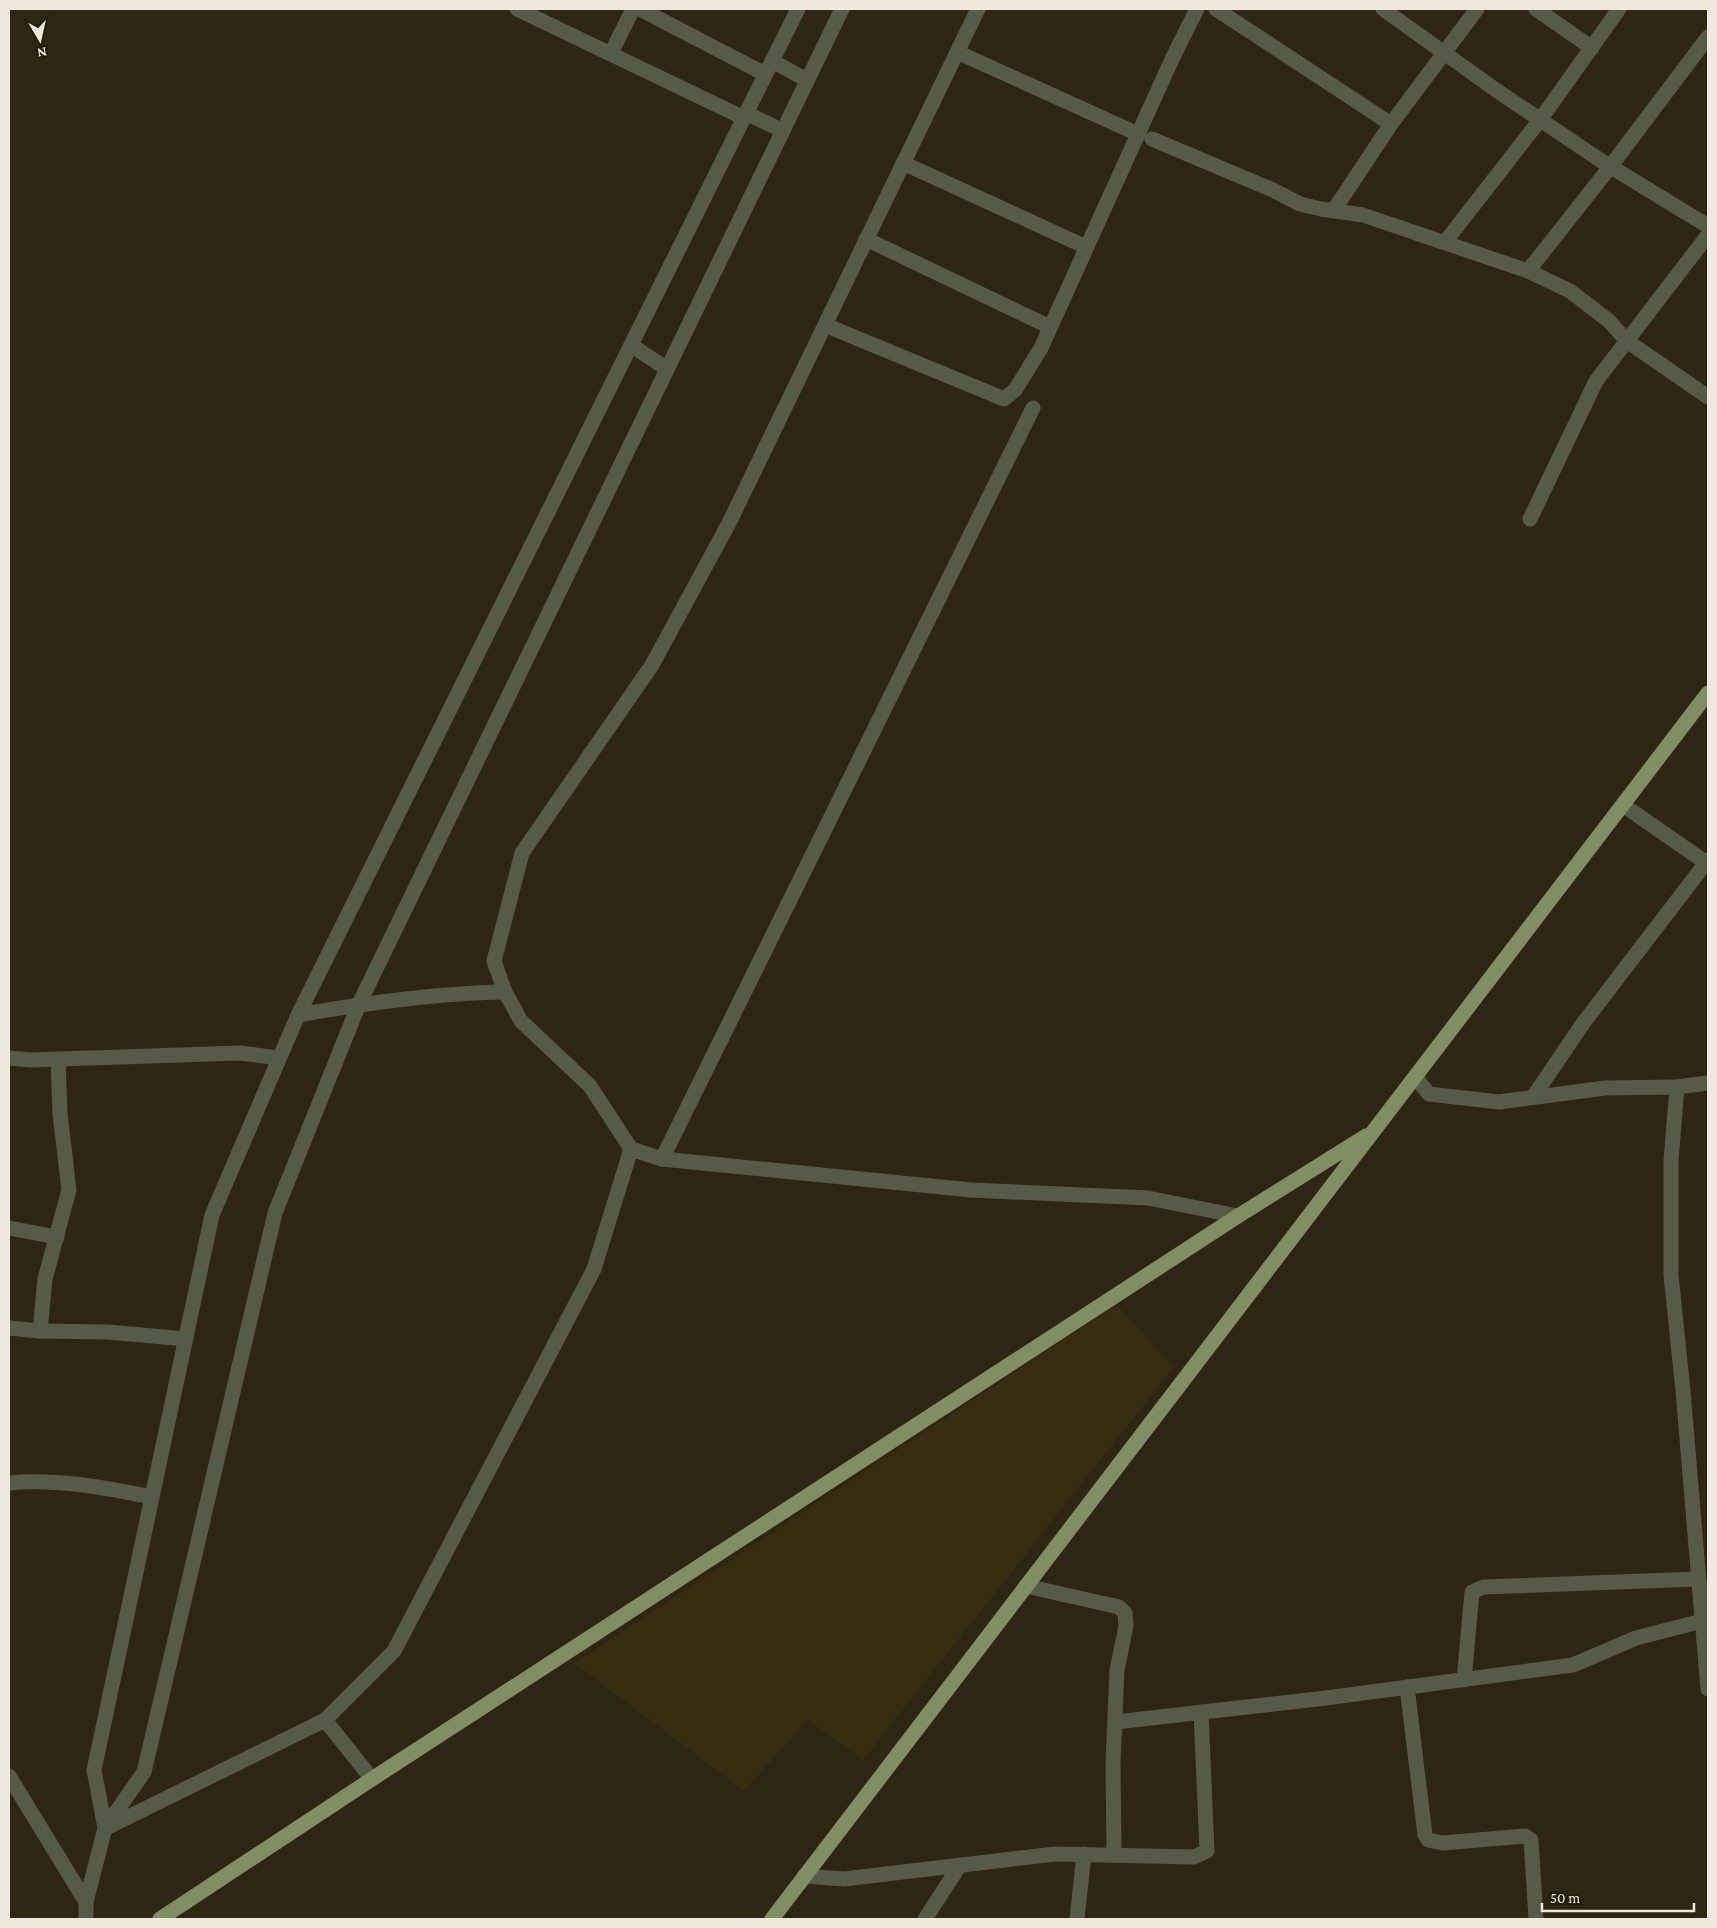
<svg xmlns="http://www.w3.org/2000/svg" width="1717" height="1928" viewBox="0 0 1717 1928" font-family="'Crimson Pro',serif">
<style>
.built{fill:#372c12}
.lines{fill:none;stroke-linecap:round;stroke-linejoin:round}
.minor{stroke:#555b46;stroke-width:15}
.major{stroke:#818d62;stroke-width:15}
</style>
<rect width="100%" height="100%" fill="#2e2613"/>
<!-- built -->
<path class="built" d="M 1117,1305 L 1174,1367 L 863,1760 L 808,1720 L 744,1791 L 574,1663 Z"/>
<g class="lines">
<!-- minor -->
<g class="minor">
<path d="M 517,9 L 744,118"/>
<path d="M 640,9 L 765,74"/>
<path d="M 978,9 L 729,523 L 652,665 L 522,853 L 494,961 L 505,992 L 521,1021 L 590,1086 L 631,1149 L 662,1159 L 971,1190 L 1148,1198 L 1238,1216"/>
<path d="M 1216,9 L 1391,124"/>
<path d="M 1383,9 L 1496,90 L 1603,162 L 1708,226"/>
<path d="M 1536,9 L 1592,48"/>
<path d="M 957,52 L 1138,134"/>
<path d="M 611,53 L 633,9"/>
<path d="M 772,61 L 807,80"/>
<path d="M 746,113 L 783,131"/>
<path d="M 1152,139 L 1273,190 L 1300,204 L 1321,209 L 1363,215 L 1528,271 L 1570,291 L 1609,321 L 1627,341 L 1708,397"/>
<path d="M 903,163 L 1086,247"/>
<path d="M 1334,210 L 1391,124 L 1477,9"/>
<path d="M 866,239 L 1050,327"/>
<path d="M 1445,242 L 1540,120 L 1619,9"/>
<path d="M 1528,271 L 1610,167 L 1708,37"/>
<path d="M 825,325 L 1004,399 L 1015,390 L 1041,348 L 1173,57 L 1197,9"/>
<path d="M 631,345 L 667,369"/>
<path d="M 1530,519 L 1596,381 L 1708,235"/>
<path d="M 1623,805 L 1708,864"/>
<path d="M 298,1015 C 366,1003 435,993 505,992"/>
<path d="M 9,1058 L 31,1060 L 240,1053 L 279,1058"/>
<path d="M 1415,1077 L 1429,1094 L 1499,1102 L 1605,1088 L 1677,1087 L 1671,1161 L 1671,1275 L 1683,1391 L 1708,1689"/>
<path d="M 1677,1087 L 1708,1083"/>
<path d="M 1533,1097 L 1584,1022 L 1708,860"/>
<path d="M 662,1159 L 1033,408"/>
<path d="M 9,1228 L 57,1237"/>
<path d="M 9,1328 L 40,1331 L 108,1332 L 186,1339"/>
<path d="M 40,1331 L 45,1279 L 69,1190 L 60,1114 L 58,1059"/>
<path d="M 9,1483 C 57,1478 105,1488 152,1497"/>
<path d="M 1026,1586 L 1119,1607 L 1125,1613 L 1126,1626 L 1117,1670 L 1113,1762 L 1114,1855"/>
<path d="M 1464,1680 L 1472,1592 L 1483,1587 L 1698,1579"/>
<path d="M 1407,1687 L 1425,1835 L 1428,1840 L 1443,1843 L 1525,1836 L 1531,1840 L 1536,1919"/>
<path d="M 325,1720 L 372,1779"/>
<path d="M 1116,1722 L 1326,1698 L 1573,1665 L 1636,1638 L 1702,1621"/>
<path d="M 9,1776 L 86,1902"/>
<path d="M 105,1828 L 94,1770 L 212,1215 L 298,1015 L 798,9"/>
<path d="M 106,1828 L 325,1720 L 394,1651 L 594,1269 L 631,1149"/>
<path d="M 804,1876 L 844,1879 L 1055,1854 L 1194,1857 L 1207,1851 L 1201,1712"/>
<path d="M 86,1919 L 86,1902 L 105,1828 L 144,1772 L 275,1213 L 359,1004 L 842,9"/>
<path d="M 925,1919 L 960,1865"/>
<path d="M 1077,1919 L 1084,1854"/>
</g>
<!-- major -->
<g class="major">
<path d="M 160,1919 L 372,1779 L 1238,1216 L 1366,1136"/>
<path d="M 772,1919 L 1708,693"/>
</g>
</g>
<!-- border -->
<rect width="1717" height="1928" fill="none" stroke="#efe9dd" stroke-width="20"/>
<!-- north arrow -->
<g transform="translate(40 40) rotate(171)" stroke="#251c09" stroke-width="4" paint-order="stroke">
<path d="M0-4L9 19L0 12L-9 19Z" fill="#efe9dd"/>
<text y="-8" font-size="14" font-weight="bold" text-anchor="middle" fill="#efe9dd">N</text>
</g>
<!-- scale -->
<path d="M1542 1903v8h152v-8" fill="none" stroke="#efe9dd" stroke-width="2.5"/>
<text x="1550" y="1903" font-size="15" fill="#efe9dd" stroke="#251c09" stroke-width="4" paint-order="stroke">50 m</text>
</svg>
